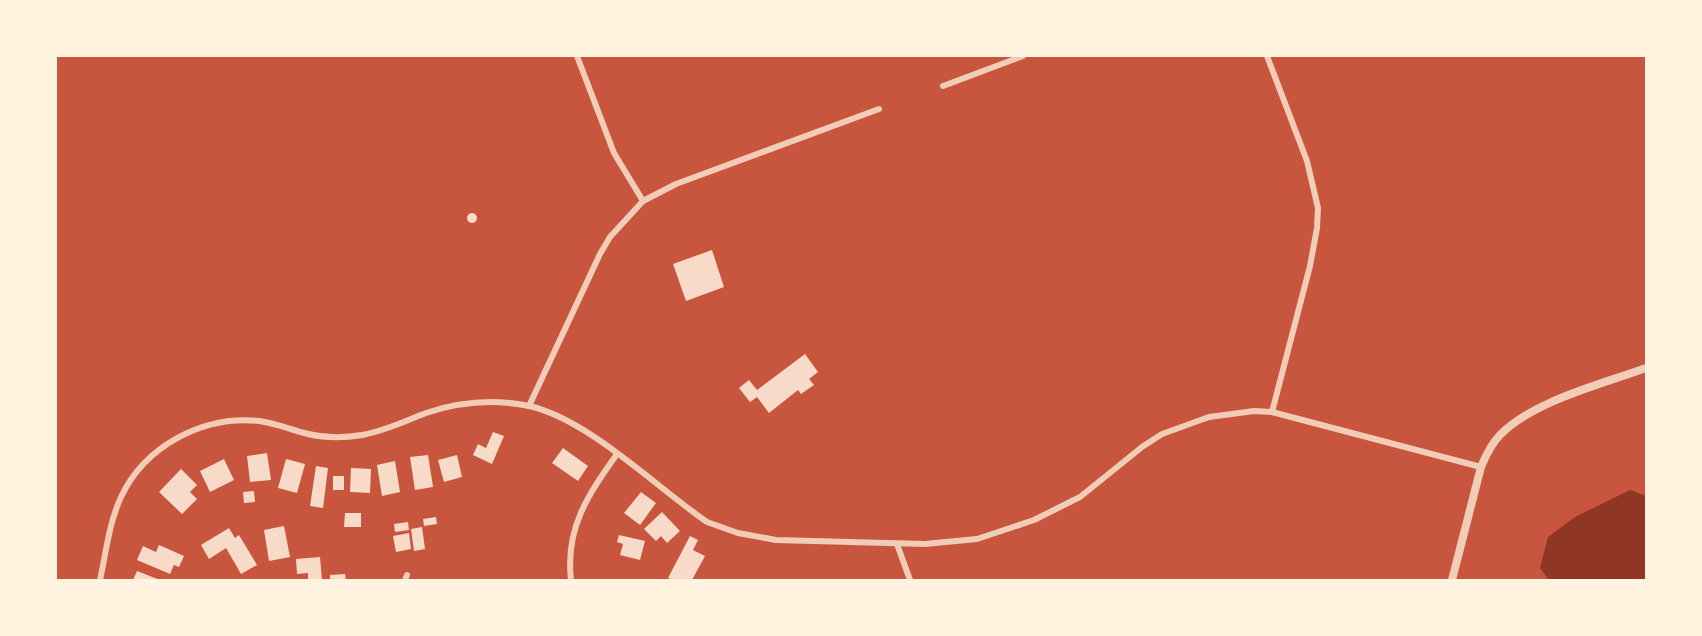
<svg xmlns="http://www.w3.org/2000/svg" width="1702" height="636" viewBox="0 0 1702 636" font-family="Lato,sans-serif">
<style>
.water{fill:#8f3625}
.building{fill:#f7dbc8}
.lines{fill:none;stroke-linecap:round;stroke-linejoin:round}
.minor{stroke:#f1ccb7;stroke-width:6}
.tertiary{stroke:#f1ccb7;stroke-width:8}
</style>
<rect width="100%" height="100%" fill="#c8553d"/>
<!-- water -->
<path class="water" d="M 1630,490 L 1646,496 L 1646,580 L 1549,580 L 1540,568 L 1548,537 L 1575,517 Z"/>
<!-- building -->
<g class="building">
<circle cx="472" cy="218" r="5"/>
<path d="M 712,250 L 724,287 L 686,301 L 673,264 Z"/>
<path d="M 805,354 L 818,372 L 809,379 L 814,385 L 801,394 L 798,390 L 769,413 L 757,397 L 750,402 L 739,388 L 749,380 L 757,390 Z"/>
<path d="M 493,432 L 504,436 L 492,464 L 473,455 L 478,444 L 486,448 Z"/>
<path d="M 563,448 L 588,466 L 578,481 L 552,463 Z"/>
<path d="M 267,453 L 271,480 L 250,482 L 247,456 Z"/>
<path d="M 428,455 L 433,487 L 415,490 L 410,457 Z"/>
<path d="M 457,455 L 462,477 L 444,482 L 438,460 Z"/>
<path d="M 224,459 L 234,480 L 210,492 L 200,471 Z"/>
<path d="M 286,459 L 305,464 L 297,493 L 278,488 Z"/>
<path d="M 395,461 L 400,492 L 382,496 L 377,465 Z"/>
<path d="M 316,466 L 328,468 L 323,508 L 310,506 Z"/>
<path d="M 351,468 L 371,469 L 370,493 L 350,492 Z"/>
<path d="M 181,469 L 197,485 L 190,492 L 197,499 L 182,514 L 159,492 Z"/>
<rect x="333" y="476" width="11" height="14"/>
<path d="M 254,491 L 255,502 L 244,503 L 243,492 Z"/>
<path d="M 641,492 L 656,503 L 640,525 L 624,513 Z"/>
<path d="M 662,512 L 680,531 L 667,543 L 661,536 L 656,541 L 644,529 Z"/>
<path d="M 345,513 L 361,513 L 361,527 L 344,527 Z"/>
<path d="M 436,517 L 437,524 L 424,526 L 423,519 Z"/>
<path d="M 408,522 L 409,530 L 395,532 L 394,524 Z"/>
<path d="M 284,526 L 290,557 L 269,561 L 264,530 Z"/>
<path d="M 422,527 L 425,549 L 414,551 L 411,529 Z"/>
<path d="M 229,528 L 235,538 L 239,535 L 257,565 L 241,574 L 226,548 L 209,559 L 201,545 Z"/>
<path d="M 409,533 L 411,549 L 396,552 L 393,536 Z"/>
<path d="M 619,535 L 645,541 L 640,560 L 620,555 L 623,544 L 617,542 Z"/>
<path d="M 690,536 L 698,540 L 693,550 L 705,556 L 692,580 L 673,580 L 668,578 Z"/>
<path d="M 159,545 L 184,556 L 179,567 L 174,565 L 170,574 L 137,560 L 143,546 L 156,552 Z"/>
<path d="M 320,557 L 322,580 L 308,580 L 308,573 L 297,574 L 296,559 Z"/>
<path d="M 137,571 L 160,580 L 133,580 Z"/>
<path d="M 345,574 L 346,580 L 330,580 L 330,575 Z"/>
</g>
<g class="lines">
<!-- minor -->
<g class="minor">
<path d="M 1267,56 L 1307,161 L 1318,208 L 1317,228 L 1310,266 L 1272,412"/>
<path d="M 943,86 L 1023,56"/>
<path d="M 643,201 L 676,184 L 879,109"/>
<path d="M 529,406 L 600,254 L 610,237 L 643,201 L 614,153 L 577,56"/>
<path d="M 897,544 L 910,580"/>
<path d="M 100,580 C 106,553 109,523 121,497 C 145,446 203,415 259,421 C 276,423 291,430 308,434 C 325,438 344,438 362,435 C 385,431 405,421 426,413 C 459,402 495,399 529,406 C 588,419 656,487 707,522 L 738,533 L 776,540 L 925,544 L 977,539 L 1034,520 L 1080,497 L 1142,447 L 1162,434 L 1209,417 L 1254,411 L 1272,412 L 1481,467"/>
<path d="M 405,580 L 407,575"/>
<path d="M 571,580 C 565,528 588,495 617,454"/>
</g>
<!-- tertiary -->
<path class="tertiary" d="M 1452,580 L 1481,467 C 1486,455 1491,444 1500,435 C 1533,401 1602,384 1646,368"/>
</g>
<!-- border -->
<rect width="1702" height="636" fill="none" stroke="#fff3e0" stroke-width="114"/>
</svg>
